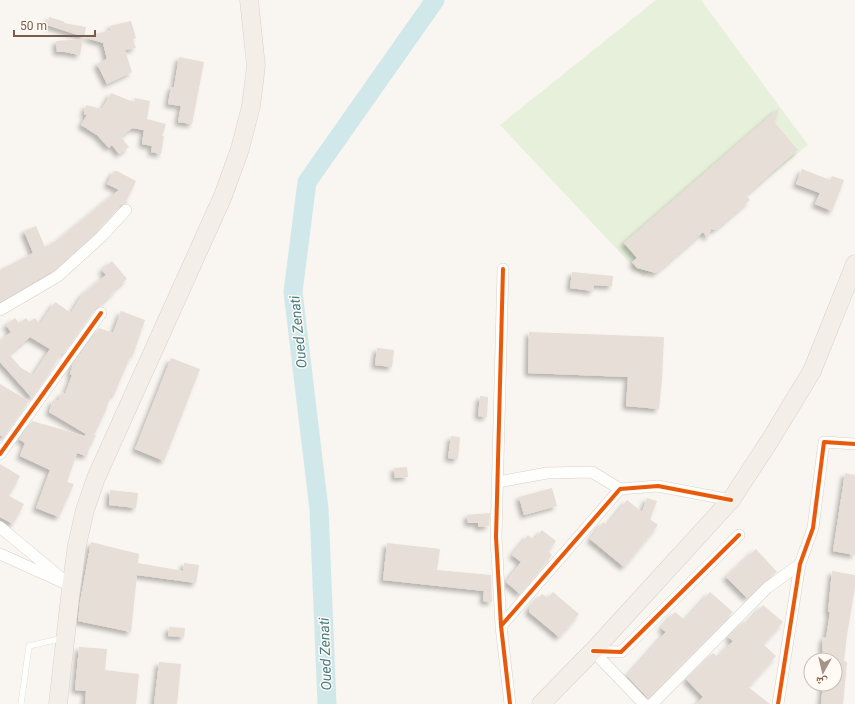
<svg xmlns="http://www.w3.org/2000/svg" width="855" height="704" viewBox="0 0 855 704" font-family="Roboto,'Noto Naskh Arabic',sans-serif">
<defs>
<filter id="shadow"><feDropShadow dx="-3.5" dy="3.5" stdDeviation="2" flood-color="#0004"/></filter>
</defs>
<rect width="100%" height="100%" fill="#f9f5f0"/>
<!-- green -->
<path fill="#e7f0db" d="M 656,0 L 701,0 L 808,145 L 643,277 L 500,125 Z"/>
<g fill="none" stroke-linecap="round" stroke-linejoin="round">
<!-- river -->
<path stroke="#d0e8ea" stroke-width="19" d="M 327,704 L 319,509 L 293,292 L 307,182 L 435,0"/>
</g>
<!-- building -->
<path fill="#e6ded7" fill-rule="evenodd" filter="url(#shadow)" d="M 49,17 L 65,22 L 64,23 L 86,27 L 84,37 L 47,25 Z
M 131,21 L 136,38 L 133,39 L 136,48 L 125,50 L 132,72 L 107,84 L 97,64 L 107,59 L 103,43 L 84,37 L 111,30 L 110,26 Z
M 83,39 L 80,55 L 65,52 L 57,52 L 56,41 Z
M 179,57 L 204,62 L 192,124 L 178,122 L 181,106 L 168,104 L 171,87 L 174,87 Z
M 111,93 L 136,103 L 134,98 L 150,101 L 147,119 L 166,124 L 162,136 L 164,136 L 161,154 L 151,152 L 152,146 L 142,144 L 144,130 L 132,128 L 121,137 L 129,147 L 119,154 L 112,145 L 109,148 L 97,135 L 81,125 L 87,115 L 84,114 L 86,105 L 102,109 Z
M 779,108 L 775,123 L 798,150 L 746,195 L 750,200 L 715,230 L 711,229 L 708,238 L 703,232 L 656,273 L 637,268 L 632,262 L 637,258 L 624,243 Z
M 802,169 L 830,180 L 832,176 L 844,180 L 832,211 L 815,204 L 820,193 L 796,184 Z
M 114,171 L 117,171 L 136,181 L 126,201 L 128,203 L 121,205 L 96,232 L 54,270 L 0,302 L 0,270 L 33,253 L 24,231 L 36,226 L 45,247 L 59,239 L 119,190 L 107,184 Z
M 112,261 L 127,279 L 114,290 L 115,291 L 95,309 L 64,353 L 62,352 L 46,378 L 32,398 L 0,362 L 0,341 L 11,332 L 6,325 L 15,318 L 19,323 L 26,318 L 29,322 L 35,318 L 40,324 L 55,302 L 71,313 L 82,295 L 106,275 L 102,270 ZM 30,337 L 50,349 L 33,375 L 20,367 L 9,354 Z
M 572,272 L 613,276 L 612,286 L 594,285 L 593,291 L 570,288 Z
M 121,311 L 145,320 L 133,355 L 131,355 L 114,395 L 111,394 L 106,410 L 94,435 L 96,435 L 91,445 L 90,445 L 87,456 L 77,453 L 67,482 L 74,484 L 59,517 L 36,508 L 50,470 L 20,456 L 25,443 L 19,439 L 32,421 L 85,436 L 86,434 L 49,412 L 53,400 L 58,401 L 62,392 L 65,394 L 72,375 L 70,374 L 73,364 L 99,328 L 113,333 Z
M 529,332 L 664,337 L 662,379 L 659,409 L 626,406 L 628,377 L 528,373 Z
M 377,348 L 394,350 L 392,367 L 375,365 Z
M 171,358 L 200,369 L 164,461 L 135,449 Z
M 0,384 L 29,401 L 4,437 L 0,435 Z
M 480,396 L 488,397 L 487,417 L 478,416 Z
M 451,436 L 460,437 L 458,459 L 448,458 Z
M 0,464 L 20,476 L 9,496 L 24,504 L 13,524 L 0,517 Z
M 407,467 L 408,477 L 395,478 L 394,468 Z
M 845,473 L 855,475 L 855,555 L 833,551 Z
M 552,488 L 557,506 L 524,515 L 519,497 Z
M 110,490 L 138,493 L 136,508 L 109,505 Z
M 647,498 L 657,501 L 650,519 L 658,525 L 624,567 L 590,539 L 603,522 L 607,525 L 627,500 L 642,512 Z
M 490,513 L 489,526 L 478,527 L 478,523 L 468,523 L 467,515 Z
M 542,530 L 556,541 L 548,551 L 552,555 L 520,594 L 506,582 L 521,562 L 512,555 L 528,535 L 534,540 Z
M 91,542 L 139,554 L 138,563 L 183,571 L 184,563 L 199,565 L 196,583 L 137,575 L 131,632 L 78,621 L 80,602 Z
M 387,543 L 440,549 L 437,570 L 491,575 L 492,602 L 483,601 L 484,591 L 383,580 Z
M 756,549 L 777,572 L 762,583 L 747,598 L 726,577 Z
M 832,571 L 855,575 L 855,587 L 847,635 L 844,661 L 847,662 L 843,704 L 821,704 L 823,684 L 835,684 L 835,660 L 822,660 L 823,650 L 822,650 L 823,637 L 826,638 L 830,612 L 828,612 Z
M 553,592 L 579,614 L 559,637 L 529,612 L 529,608 L 542,594 L 548,598 Z
M 710,592 L 733,612 L 648,698 L 627,676 L 666,632 L 661,628 L 675,612 L 685,620 Z
M 763,605 L 783,622 L 763,644 L 776,656 L 748,687 L 770,704 L 696,704 L 703,697 L 686,679 L 713,653 L 718,657 L 733,641 L 728,637 L 744,621 L 746,624 Z
M 169,627 L 185,628 L 184,637 L 168,636 Z
M 79,647 L 107,649 L 105,670 L 139,674 L 136,704 L 85,704 L 86,691 L 75,690 Z
M 159,662 L 181,664 L 177,704 L 154,704 Z"/>
<g fill="none" stroke-linecap="round" stroke-linejoin="round">
<!-- service casing -->
<g stroke="#d7d1cb" stroke-width="6">
<path id="service" d="M 21,704 L 29,646 L 63,638"/>
</g>
<!-- minor casing -->
<g stroke="#d7d1cb" stroke-width="12">
<path id="minor" d="M 503,269 L 496,537 L 501,626 L 510,704
M 0,310 L 58,276 L 101,237 L 126,210
M 0,454 L 101,313
M 498,482 L 547,473 L 592,472 L 620,489
M 0,527 L 71,586 L 0,554
M 501,626 L 620,489 L 658,486 L 731,500
M 593,651 L 621,652 L 739,535
M 593,651 L 644,704
M 652,704 L 767,588 L 800,564
M 778,704 L 800,564 L 813,528 L 824,442 L 855,444"/>
</g>
<!-- primary casing -->
<g stroke="#dad1cc" stroke-width="19">
<path id="primary" d="M 58,704 L 70,597 L 77,545 L 85,510 L 96,478 L 223,196 L 240,149 L 251,106 L 256,66 L 249,0
M 541,704 L 593,651 L 731,500 L 769,442 L 812,371 L 855,264"/>
</g>
<!-- service -->
<use href="#service" stroke="#fefefd" stroke-width="5.5"/>
<!-- minor -->
<use href="#minor" stroke="#fefefd" stroke-width="11"/>
<!-- primary -->
<use href="#primary" stroke="#f3eee8" stroke-width="18"/>
<!-- cycleway casing -->
<g stroke="#fffaf3" stroke-width="6">
<path id="cycleway" d="M 503,269 L 496,537 L 501,626 L 510,704
M 0,454 L 101,313
M 501,626 L 620,489 L 658,486 L 731,500
M 593,651 L 621,652 L 739,535
M 778,704 L 800,564 L 813,528 L 824,442 L 855,444"/>
</g>
<!-- cycleway -->
<use href="#cycleway" stroke="#e8590c" stroke-width="4"/>
</g>
<g text-anchor="middle" stroke-width="3" stroke-linejoin="round" paint-order="stroke">
<!-- water labels -->
<g font-size="14" font-style="italic" fill="#437c86" stroke="#fffaf3">
<text transform="translate(298 332) rotate(-96)" y="5">Oued Zenati</text>
<text transform="translate(325 654) rotate(-92)" y="5">Oued Zenati</text>
</g>
</g>
<!-- north arrow -->
<g transform="translate(823 672) rotate(188)"><circle r="19" fill="#fffaf3" stroke="#cabbb1"/>
<path d="M0-3L7 15L0 10L-7 15Z" fill="#a69286"/>
<text y="-6" font-size="11" font-weight="bold" text-anchor="middle" fill="#7a5c4d">ش</text>
</g>
<!-- scale -->
<path d="M14 30v6h81v-6" fill="none" stroke="#7a5c4d" stroke-width="2"/>
<text x="20" y="30" font-size="12" fill="#7a5c4d" stroke="#fffaf3" stroke-width="3" paint-order="stroke">50 m</text>
</svg>
